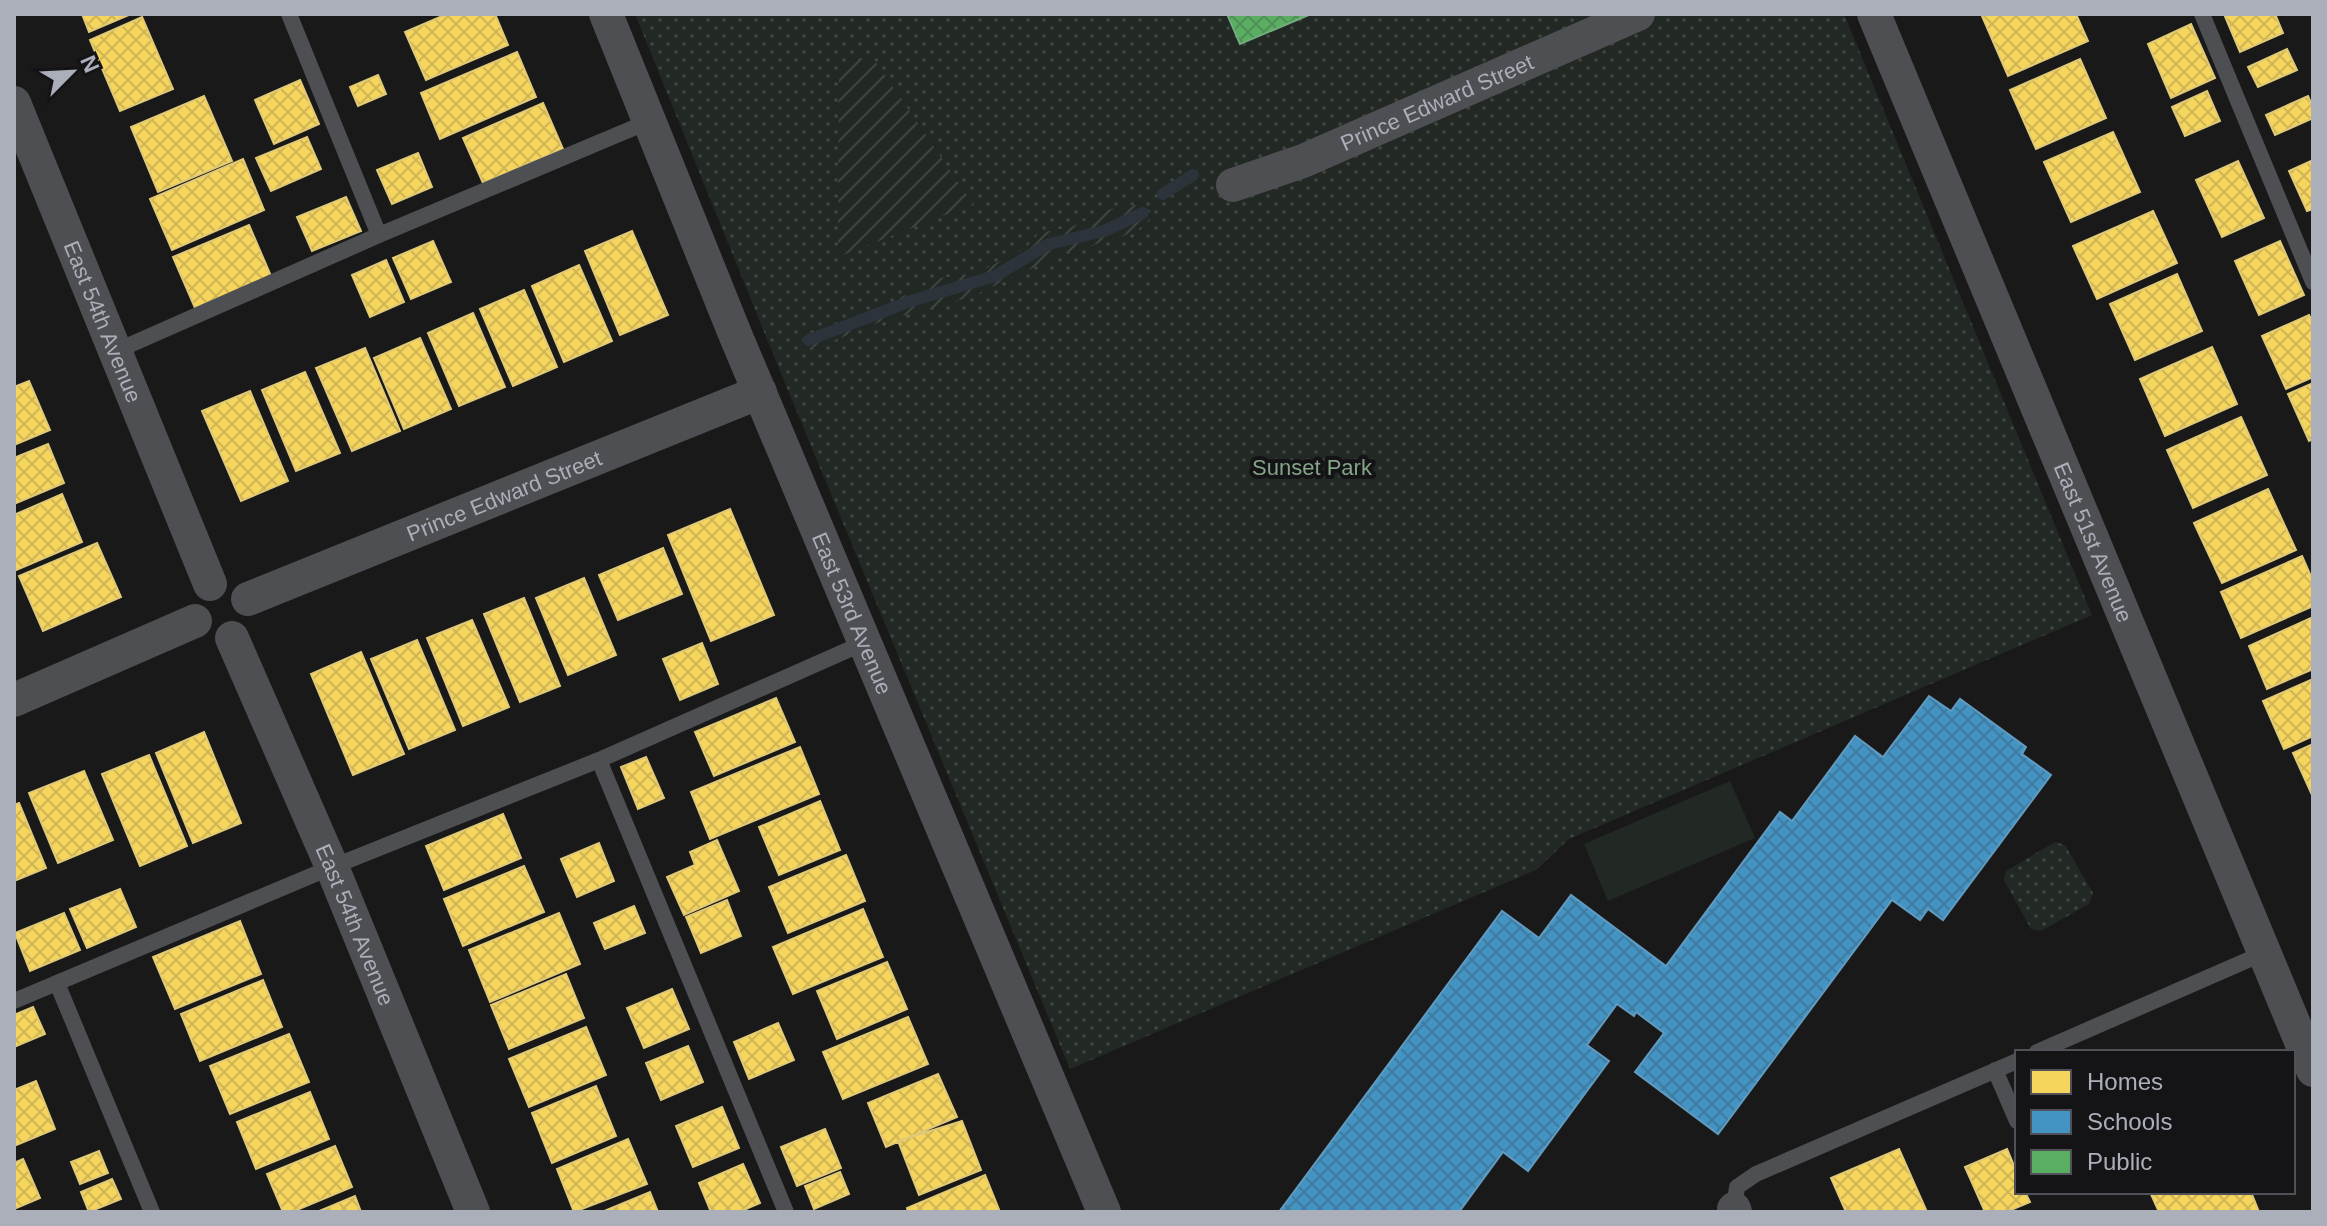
<svg xmlns="http://www.w3.org/2000/svg" width="2327" height="1226" viewBox="0 0 2327 1226" font-family="Arial,sans-serif">
<defs>
<pattern id="park-dots" width="8" height="8" patternUnits="userSpaceOnUse" patternTransform="scale(2)"><rect width="8" height="8" fill="#222823"/><path d="M2 2h.1M6 6h.1" fill="none" stroke="#3f4541" stroke-width="1.8" stroke-linecap="round"/></pattern>
<pattern id="garden-furrows" width="10" height="10" patternUnits="userSpaceOnUse" patternTransform="scale(2)"><rect width="10" height="10" fill="#222823"/><path d="M-1 1l2-2M0 10L10 0M9 11l2-2" fill="none" stroke="#3f4541"/></pattern>
<pattern id="homes-cross-hatch" width="8" height="8" patternUnits="userSpaceOnUse" patternTransform="scale(2)"><rect width="8" height="8" fill="#f6d55c"/><path d="M0 0l8 8M0 8l8-8" fill="none" stroke="#cfb555"/></pattern>
<pattern id="schools-cross-hatch" width="8" height="8" patternUnits="userSpaceOnUse" patternTransform="scale(2)"><rect width="8" height="8" fill="#4393c3"/><path d="M0 0l8 8M0 8l8-8" fill="none" stroke="#3f7ba0"/></pattern>
<pattern id="public-cross-hatch" width="8" height="8" patternUnits="userSpaceOnUse" patternTransform="scale(2)"><rect width="8" height="8" fill="#5aae61"/><path d="M0 0l8 8M0 8l8-8" fill="none" stroke="#509057"/></pattern>
</defs>
<rect width="100%" height="100%" fill="#191919"/>
<!-- grass -->
<path fill="#222823" d="M 1730,781 L 1755,838 L 1608,901 L 1584,844 Z"/>
<!-- park -->
<path fill="url(#park-dots)" d="M 635,14 L 1844,14 L 2092,615 L 1569,839 L 1536,870 L 1070,1069 L 782,376 Z
M 2055,842 L 2065,845 L 2093,893 L 2089,904 L 2041,931 L 2031,929 L 2004,880 L 2006,871 Z"/>
<!-- garden -->
<path fill="url(#garden-furrows)" d="M 871,55 L 973,204 L 838,257 L 839,68 Z
M 1120,205 L 1142,205 L 1155,214 L 1140,228 L 1119,238 L 1067,252 L 979,293 L 946,305 L 882,321 L 810,350 L 805,339 L 880,308 L 939,278 L 975,274 L 1026,248 L 1039,233 L 1071,227 Z"/>
<!-- homes -->
<path fill="url(#homes-cross-hatch)" stroke="#e0ca78" stroke-width="2" d="M 82,14 L 131,14 L 89,32 Z
M 447,14 L 495,14 L 508,45 L 426,80 L 405,32 Z
M 1987,14 L 2076,14 L 2088,41 L 2008,76 L 1982,16 Z
M 2224,14 L 2275,14 L 2283,33 L 2240,52 Z
M 142,17 L 173,89 L 120,111 L 90,40 Z
M 2191,24 L 2215,78 L 2171,98 L 2148,44 Z
M 2287,49 L 2297,70 L 2258,87 L 2248,67 Z
M 517,52 L 536,97 L 440,139 L 421,93 Z
M 2080,59 L 2106,118 L 2036,149 L 2010,90 Z
M 378,75 L 386,94 L 358,106 L 350,87 Z
M 300,80 L 319,124 L 274,144 L 255,100 Z
M 2207,91 L 2220,121 L 2185,136 L 2172,107 Z
M 204,96 L 232,161 L 158,192 L 131,127 Z
M 2308,96 L 2313,108 L 2313,118 L 2275,135 L 2266,115 Z
M 543,103 L 563,149 L 483,183 L 463,138 Z
M 2113,132 L 2140,192 L 2071,222 L 2044,162 Z
M 307,137 L 321,169 L 271,191 L 256,158 Z
M 418,153 L 432,187 L 392,204 L 377,170 Z
M 243,159 L 264,210 L 172,250 L 150,199 Z
M 2313,160 L 2313,209 L 2307,211 L 2289,171 Z
M 2238,161 L 2264,218 L 2222,237 L 2196,180 Z
M 346,197 L 361,231 L 312,251 L 297,217 Z
M 2153,211 L 2177,263 L 2097,299 L 2073,246 Z
M 249,225 L 271,276 L 195,308 L 173,257 Z
M 632,231 L 668,315 L 620,335 L 585,251 Z
M 433,241 L 451,282 L 411,299 L 393,258 Z
M 2280,241 L 2304,295 L 2259,315 L 2235,261 Z
M 386,260 L 404,302 L 370,317 L 352,275 Z
M 579,265 L 612,341 L 564,362 L 532,286 Z
M 2177,274 L 2202,331 L 2135,360 L 2110,304 Z
M 524,290 L 557,367 L 513,386 L 480,309 Z
M 473,313 L 505,387 L 459,406 L 428,333 Z
M 2309,315 L 2313,323 L 2313,377 L 2286,389 L 2262,336 Z
M 420,338 L 451,409 L 404,429 L 374,358 Z
M 2212,347 L 2237,404 L 2165,436 L 2140,379 Z
M 365,348 L 400,431 L 352,451 L 316,368 Z
M 305,372 L 340,453 L 296,471 L 262,390 Z
M 29,381 L 50,430 L 14,445 L 14,387 Z
M 2313,383 L 2313,439 L 2309,441 L 2288,394 Z
M 250,391 L 288,481 L 241,501 L 202,411 Z
M 2241,417 L 2267,475 L 2193,508 L 2167,450 Z
M 48,444 L 64,483 L 14,504 L 14,458 Z
M 2268,489 L 2296,550 L 2222,583 L 2194,523 Z
M 62,494 L 82,542 L 14,571 L 14,515 Z
M 730,509 L 774,615 L 711,641 L 668,535 Z
M 97,543 L 121,597 L 43,631 L 19,576 Z
M 663,548 L 682,594 L 618,620 L 599,575 Z
M 2302,556 L 2313,581 L 2313,606 L 2241,638 L 2221,592 Z
M 584,578 L 616,655 L 568,675 L 536,598 Z
M 524,598 L 560,686 L 520,702 L 484,614 Z
M 2313,617 L 2313,669 L 2267,689 L 2249,646 Z
M 472,620 L 509,707 L 463,726 L 427,638 Z
M 417,640 L 455,730 L 409,749 L 371,659 Z
M 702,643 L 718,684 L 680,700 L 663,659 Z
M 361,652 L 404,754 L 353,775 L 311,674 Z
M 2313,679 L 2313,736 L 2284,749 L 2263,701 Z
M 776,698 L 795,742 L 714,776 L 695,732 Z
M 204,732 L 241,823 L 193,843 L 156,753 Z
M 2313,744 L 2313,795 L 2312,795 L 2293,753 Z
M 800,747 L 819,794 L 710,839 L 691,792 Z
M 149,755 L 187,846 L 140,866 L 102,774 Z
M 646,757 L 664,798 L 638,809 L 621,767 Z
M 84,771 L 113,840 L 58,863 L 29,793 Z
M 820,801 L 840,850 L 779,875 L 759,827 Z
M 19,803 L 46,868 L 14,881 L 14,805 Z
M 503,814 L 521,858 L 444,890 L 426,846 Z
M 717,840 L 739,891 L 684,915 L 667,877 L 695,865 L 690,852 Z
M 599,843 L 614,881 L 577,897 L 561,859 Z
M 846,855 L 865,901 L 788,933 L 769,887 Z
M 524,866 L 544,912 L 463,946 L 444,899 Z
M 120,889 L 136,927 L 87,948 L 70,909 Z
M 727,900 L 741,936 L 701,953 L 686,917 Z
M 634,906 L 645,933 L 605,949 L 594,923 Z
M 863,909 L 883,957 L 793,994 L 773,947 Z
M 64,913 L 80,950 L 30,971 L 15,933 Z
M 559,913 L 580,964 L 490,1002 L 469,950 Z
M 240,921 L 261,974 L 175,1009 L 153,957 Z
M 887,962 L 907,1009 L 837,1039 L 817,991 Z
M 566,974 L 584,1018 L 509,1049 L 491,1005 Z
M 263,980 L 282,1027 L 200,1061 L 181,1014 Z
M 672,989 L 689,1029 L 644,1048 L 627,1008 Z
M 33,1007 L 45,1034 L 14,1047 L 14,1015 Z
M 908,1017 L 928,1064 L 843,1099 L 823,1052 Z
M 778,1023 L 794,1060 L 749,1079 L 734,1042 Z
M 586,1027 L 606,1075 L 529,1107 L 509,1059 Z
M 289,1034 L 309,1082 L 230,1114 L 210,1066 Z
M 688,1046 L 703,1082 L 661,1100 L 646,1063 Z
M 938,1074 L 957,1117 L 886,1147 L 868,1103 Z
M 36,1081 L 55,1129 L 14,1146 L 14,1090 Z
M 596,1086 L 616,1136 L 552,1163 L 532,1113 Z
M 310,1092 L 329,1139 L 256,1169 L 237,1122 Z
M 722,1107 L 739,1148 L 693,1167 L 676,1126 Z
M 962,1121 L 981,1170 L 919,1195 L 898,1141 Z
M 825,1129 L 841,1168 L 797,1186 L 781,1147 Z
M 628,1139 L 647,1184 L 574,1212 L 557,1169 Z
M 335,1146 L 352,1187 L 292,1212 L 283,1212 L 267,1174 Z
M 1899,1149 L 1927,1212 L 1846,1212 L 1831,1178 Z
M 2007,1149 L 2017,1173 L 2017,1192 L 2025,1192 L 2030,1202 L 2006,1212 L 1985,1212 L 1965,1167 Z
M 99,1151 L 108,1173 L 80,1184 L 71,1162 Z
M 23,1159 L 40,1198 L 14,1209 L 14,1163 Z
M 743,1164 L 760,1203 L 739,1212 L 711,1212 L 699,1183 Z
M 840,1172 L 849,1194 L 814,1209 L 805,1186 Z
M 985,1175 L 1000,1212 L 908,1212 L 907,1208 Z
M 112,1179 L 121,1199 L 89,1212 L 81,1192 Z
M 650,1192 L 658,1212 L 602,1212 Z
M 2150,1192 L 2251,1192 L 2259,1212 L 2159,1212 Z
M 355,1196 L 361,1212 L 317,1212 Z"/>
<!-- schools -->
<path fill="url(#schools-cross-hatch)" stroke="#629bc0" stroke-width="2" d="M 1929,696 L 1951,711 L 1960,699 L 2026,747 L 2022,754 L 2051,775 L 1943,920 L 1928,909 L 1920,920 L 1892,900 L 1718,1134 L 1635,1072 L 1664,1033 L 1636,1012 L 1634,1016 L 1617,1004 L 1587,1045 L 1609,1061 L 1528,1171 L 1503,1152 L 1459,1212 L 1279,1212 L 1502,911 L 1539,938 L 1571,895 L 1666,966 L 1780,812 L 1792,821 L 1855,736 L 1883,757 Z"/>
<!-- public -->
<path fill="url(#public-cross-hatch)" stroke="#72ae7c" stroke-width="2" d="M 1227,14 L 1311,14 L 1240,44 Z"/>
<g fill="none" stroke-linecap="round" stroke-linejoin="round">
<!-- stream -->
<path stroke="#2d333b" stroke-width="12" d="M 1163,194 L 1193,175
M 809,340 L 911,301 L 995,276 L 1049,244 L 1104,231 L 1143,213"/>
<!-- service -->
<path stroke="#4e4f52" stroke-width="16" d="M 289,14 L 379,235
M 2202,14 L 2313,282
M 116,351 L 379,235 L 650,121
M 599,760 L 786,1212
M 57,983 L 152,1212
M 14,1001 L 332,867 L 599,760 L 866,642
M 2037,1052 L 2264,953
M 1995,1070 L 2017,1121
M 1734,1209 L 1737,1187 L 1756,1174 L 2017,1061"/>
<!-- minor -->
<g stroke="#4e4f52" stroke-width="34">
<path id="s1" d="M 606,14 L 735,334 L 1104,1212"/>
<path id="s2" d="M 1874,14 L 2313,1070"/>
<path id="s3" d="M 14,103 L 210,584"/>
<path id="s4" d="M 1233,185 L 1303,161 L 1638,14"/>
<path id="s5" d="M 248,599 L 760,392"/>
<path id="s6" d="M 232,638 L 332,867 L 473,1212"/>
<path d="M 14,700 L 195,621"/>
<path d="M 1734,1209 L 1735,1212"/>
</g>
</g>
<g text-anchor="middle" stroke-width="8" stroke-linejoin="round" paint-order="stroke">
<!-- street labels -->
<g font-size="22" fill="#abafba" stroke="#141316">
<text dy="8" stroke="none"><textPath href="#s4" startOffset="220">Prince Edward Street</textPath></text>
<text dy="8" stroke="none"><textPath href="#s3" startOffset="236">East 54th Avenue</textPath></text>
<text dy="8" stroke="none"><textPath href="#s5" startOffset="276">Prince Edward Street</textPath></text>
<text dy="8" stroke="none"><textPath href="#s2" startOffset="572">East 51st Avenue</textPath></text>
<text dy="8" stroke="none"><textPath href="#s1" startOffset="648">East 53rd Avenue</textPath></text>
<text dy="8" stroke="none"><textPath href="#s6" startOffset="312">East 54th Avenue</textPath></text>
</g>
<!-- park labels -->
<g font-size="22" fill="#83a487" stroke="#141316">
<text x="1312" y="475">Sunset Park</text>
</g>
</g>
<!-- border -->
<rect width="2327" height="1226" fill="none" stroke="#abafba" stroke-width="32"/>
<!-- legend -->
<rect x="2015" y="1050" width="280" height="144" fill="#141316" stroke="#505158" stroke-width="2"/>
<rect x="2031" y="1070" width="40" height="24" fill="#f6d55c" stroke="#505158" stroke-width="2"/>
<text x="2087" y="1090" font-size="24" fill="#abafba">Homes</text>
<rect x="2031" y="1110" width="40" height="24" fill="#4393c3" stroke="#505158" stroke-width="2"/>
<text x="2087" y="1130" font-size="24" fill="#abafba">Schools</text>
<rect x="2031" y="1150" width="40" height="24" fill="#5aae61" stroke="#505158" stroke-width="2"/>
<text x="2087" y="1170" font-size="24" fill="#abafba">Public</text>
<!-- north arrow -->
<g transform="translate(72 72) rotate(66)" stroke="#141316" stroke-width="6" paint-order="stroke">
<path d="M0-6L14 30L0 20L-14 30Z" fill="#abafba"/>
<text y="-12" font-size="22" font-weight="bold" text-anchor="middle" fill="#abafba">N</text>
</g>
</svg>
